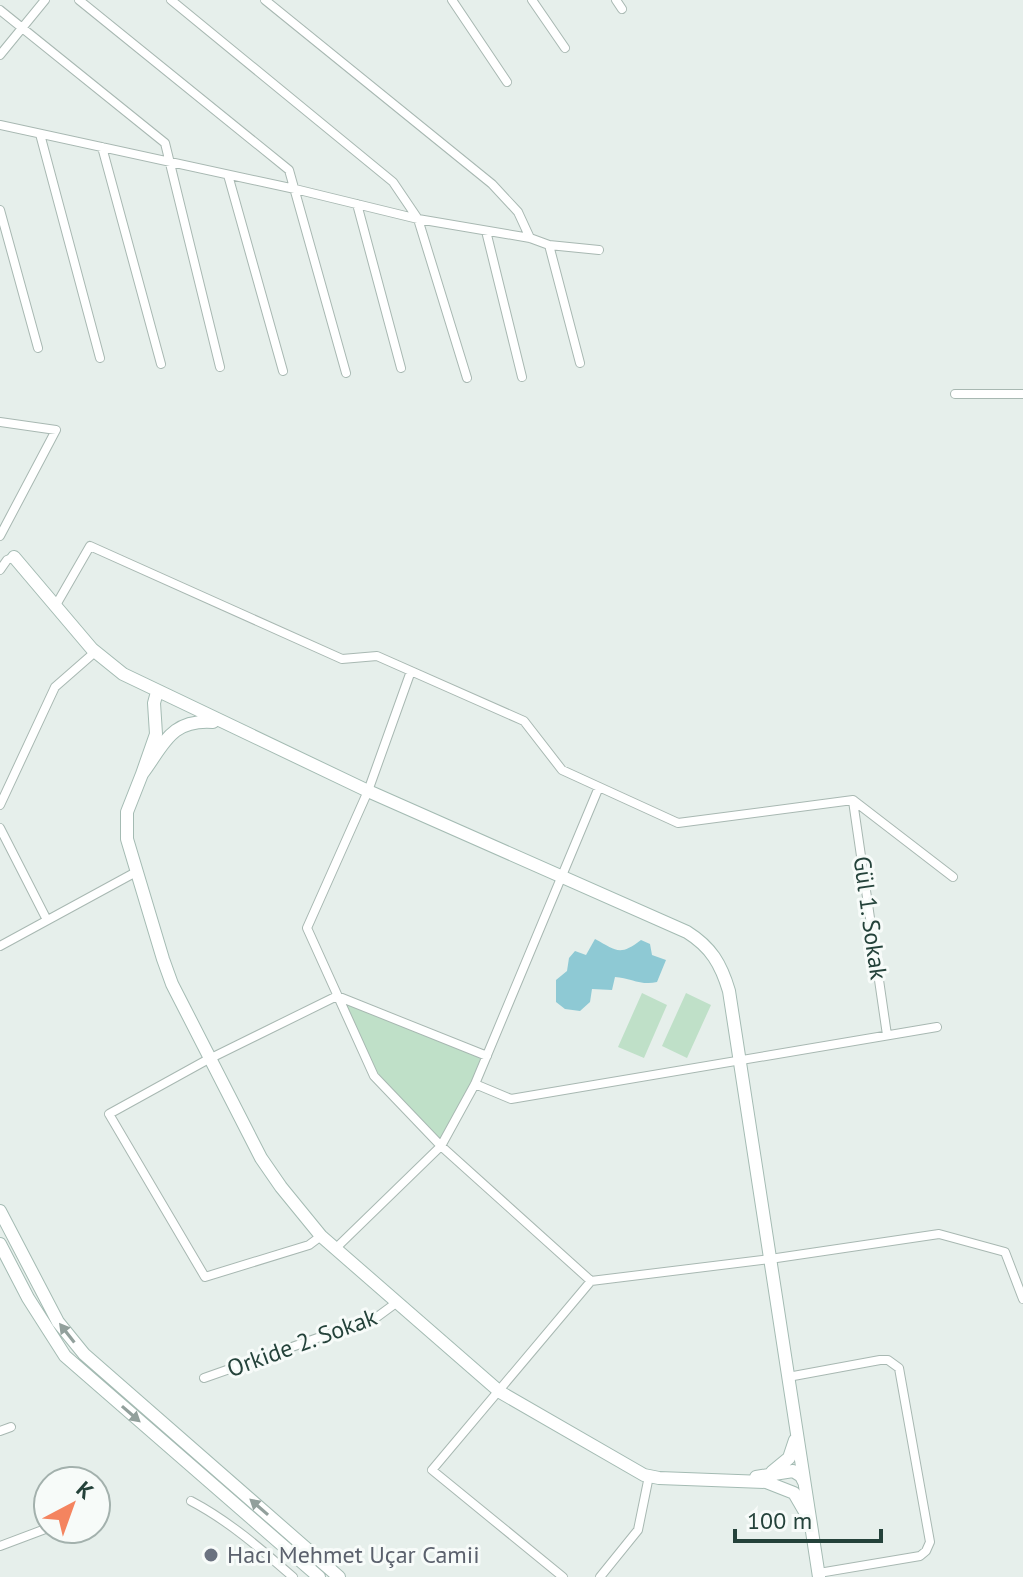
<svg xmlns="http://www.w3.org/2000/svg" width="1023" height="1577" viewBox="0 0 1023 1577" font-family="'PT Sans',sans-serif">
<rect width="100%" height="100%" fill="#e6efeb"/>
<!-- green -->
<path fill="#bfe0c8" d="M 642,993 L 667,1005 L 644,1058 L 618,1047 Z
M 686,993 L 711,1005 L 687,1058 L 662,1046 Z
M 337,996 L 487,1056 L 441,1146 L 374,1076 Z"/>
<!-- water -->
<path fill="#8ec9d4" d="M 595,939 C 616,950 619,957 641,940 L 650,944 L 652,955 L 666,960 L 657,982 C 642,986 630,978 615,977 L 612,990 L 592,989 L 590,1002 L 580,1011 L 565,1009 L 556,1002 L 556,980 L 567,971 L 569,958 L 575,951 L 586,955 Z"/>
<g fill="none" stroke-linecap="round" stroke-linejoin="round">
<!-- street casing -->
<g stroke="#a8b8b2" stroke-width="10">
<path id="street" d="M 79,0 L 289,170 L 346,373
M 171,0 L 393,182 L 418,219 L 467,378
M 265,0 L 492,184 L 518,212 L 530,238
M 452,0 L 507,82
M 532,0 L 565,48
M 616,0 L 622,9
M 0,10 L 165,143 L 220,367
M 0,55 L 45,0
M 0,125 L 295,189 L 418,219 L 530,238 L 549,245 L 599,250
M 40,134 L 100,358
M 102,147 L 161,364
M 228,175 L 283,371
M 357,204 L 401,368
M 0,210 L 38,348
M 486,231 L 522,377
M 549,245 L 580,363
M 955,394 L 1023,394
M 0,422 L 56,430 L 0,536
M 0,570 L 7,560 L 14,557
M 56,605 L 90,546 L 342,659 L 377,656 L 524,721 L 562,770 L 678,823 L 853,800 L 953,877
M 411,671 L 368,791 L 307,928 L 374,1076 L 441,1146 L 591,1281 L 770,1259 L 939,1234 L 1005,1252 L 1023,1299
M 853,801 L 887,1035
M 0,805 L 55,687 L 95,652
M 0,828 L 47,920
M 0,946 L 136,872
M 475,1084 L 511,1099 L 937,1027
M 321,1236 L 309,1245 L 205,1277 L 109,1114 L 205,1061 L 337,996 L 487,1056
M 335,1249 L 441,1146 L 475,1084 L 599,787
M 788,1377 L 880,1360 L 888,1360 L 899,1368 L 930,1542 L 926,1551 L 920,1556 L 819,1573
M 204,1378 L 377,1317 L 396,1303
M 0,1431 L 11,1427
M 191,1501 C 229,1521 261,1549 293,1577
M 0,1546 L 48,1528
M 563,1577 L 432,1470 L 591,1281
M 600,1577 L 638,1530 L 649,1476"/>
</g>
<!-- secondary casing -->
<g stroke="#a4bbb3" stroke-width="14">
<path id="secondary" d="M 14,557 L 92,649 L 123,674 L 368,791 L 687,932 C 711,947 721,964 729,991 L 819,1577
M 157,692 L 154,703 L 156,734 L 142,774 C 164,745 170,719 213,722
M 142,774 L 127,812 L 127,839 L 163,959 L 172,984 L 261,1158 L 281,1187 L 321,1236 L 500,1392 L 644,1475 L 659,1478 L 766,1482 L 794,1493 L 805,1512
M 0,1211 L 58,1322 L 84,1354 L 339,1577
M 0,1244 L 28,1298 L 65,1356 L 319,1577
M 772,1472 L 789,1458 L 795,1440
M 756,1477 L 793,1471 L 801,1476 L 804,1482"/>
</g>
<!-- street -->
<use href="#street" stroke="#fff" stroke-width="8"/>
<!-- secondary -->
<use href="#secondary" stroke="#fff" stroke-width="12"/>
</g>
<!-- one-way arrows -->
<defs><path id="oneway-solid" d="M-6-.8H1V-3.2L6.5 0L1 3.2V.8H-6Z" transform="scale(2)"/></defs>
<g fill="#92a09c">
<use href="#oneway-solid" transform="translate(67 1333) rotate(-128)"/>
<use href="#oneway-solid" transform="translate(131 1414) rotate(41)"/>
<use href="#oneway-solid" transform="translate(259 1507) rotate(-139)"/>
</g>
<!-- markers -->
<circle fill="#6b7280" stroke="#f7fbf9" stroke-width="3" cx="211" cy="1555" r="8"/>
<g text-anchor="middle" stroke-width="6" stroke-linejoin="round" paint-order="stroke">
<!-- street labels -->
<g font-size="24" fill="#24423a" stroke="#f7fbf9">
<text transform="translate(870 918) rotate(82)" y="8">Gül 1. Sokak</text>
<text transform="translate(302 1343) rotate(-20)" y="8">Orkide 2. Sokak</text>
</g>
<!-- worship labels -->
<g font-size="24" fill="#5b616d" stroke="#f7fbf9" text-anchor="start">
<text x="227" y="1563">Hacı Mehmet Uçar Camii</text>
</g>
</g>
<!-- north arrow -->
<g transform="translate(72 1505) rotate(41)"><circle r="38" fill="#f7fbf9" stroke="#a3b1ad" stroke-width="2"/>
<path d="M0-6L14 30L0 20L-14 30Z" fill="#f4845f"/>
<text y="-12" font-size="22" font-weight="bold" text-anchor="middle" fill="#24423a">K</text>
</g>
<!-- scale -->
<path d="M735 1529v12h146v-12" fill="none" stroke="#24423a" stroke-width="4"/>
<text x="747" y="1529" font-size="24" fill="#24423a" stroke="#f7fbf9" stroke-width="6" paint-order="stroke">100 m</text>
</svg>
